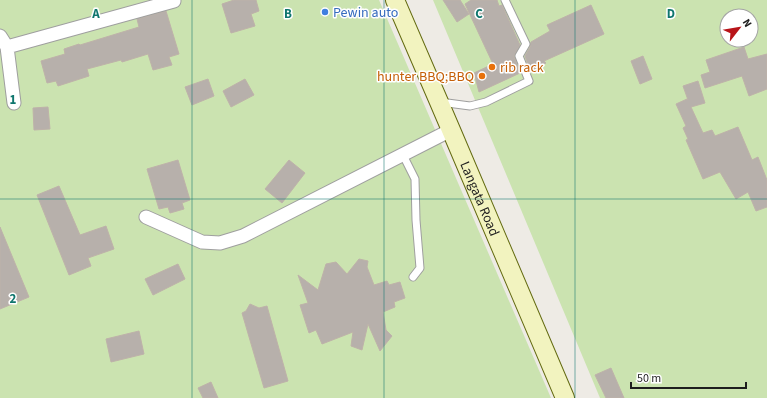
<svg xmlns="http://www.w3.org/2000/svg" width="767" height="398" viewBox="0 0 767 398" font-family="'Source Sans 3',sans-serif">
<rect width="100%" height="100%" fill="#eeebe5"/>
<!-- grass -->
<path fill="#cbe3b0" fill-rule="evenodd" d="M 0,0 L 379,0 L 551,398 L 0,398 Z
M 433,0 L 767,0 L 767,398 L 600,398 ZM 727,16 L 751,16 L 751,40 L 727,40 Z"/>
<!-- building -->
<path fill="#b7b0ab" stroke="#beb2a9" d="M 234,0 L 256,0 L 259,11 L 251,14 L 255,26 L 231,33 L 222,4 Z
M 443,0 L 460,0 L 469,14 L 457,22 Z
M 471,0 L 497,0 L 499,6 L 502,5 L 520,45 L 514,56 L 520,73 L 479,92 L 474,73 L 493,64 L 465,4 Z
M 591,5 L 604,34 L 544,61 L 546,63 L 530,71 L 525,56 L 530,47 L 531,42 L 550,31 L 547,25 Z
M 166,11 L 179,54 L 169,57 L 172,65 L 153,70 L 148,54 L 122,62 L 121,60 L 87,69 L 89,76 L 58,86 L 56,81 L 47,83 L 41,61 L 65,54 L 64,49 L 79,44 L 80,45 L 139,27 L 137,19 Z
M 744,47 L 748,59 L 767,54 L 767,89 L 749,96 L 742,76 L 705,88 L 701,75 L 710,72 L 706,60 Z
M 643,56 L 652,79 L 640,84 L 631,61 Z
M 208,79 L 214,96 L 192,105 L 185,87 Z
M 245,79 L 254,95 L 231,107 L 223,91 Z
M 698,81 L 705,103 L 691,107 L 703,133 L 712,130 L 715,136 L 738,127 L 752,160 L 758,157 L 767,180 L 767,207 L 756,211 L 748,192 L 736,199 L 720,172 L 703,179 L 686,140 L 688,139 L 683,128 L 686,126 L 676,104 L 687,99 L 688,100 L 683,86 Z
M 48,107 L 50,129 L 34,130 L 33,108 Z
M 178,160 L 190,200 L 182,203 L 184,209 L 170,213 L 168,207 L 159,209 L 147,169 Z
M 289,160 L 305,173 L 282,203 L 265,189 Z
M 59,186 L 80,235 L 106,226 L 114,249 L 88,258 L 91,266 L 69,275 L 37,195 Z
M 0,227 L 29,297 L 0,309 Z
M 359,259 L 368,261 L 367,267 L 374,285 L 387,281 L 389,285 L 400,282 L 405,298 L 394,302 L 395,307 L 383,312 L 386,330 L 392,336 L 380,351 L 368,324 L 362,350 L 351,346 L 353,332 L 322,344 L 316,330 L 309,333 L 300,305 L 308,303 L 298,275 L 318,290 L 326,264 L 336,262 L 347,274 Z
M 178,264 L 185,279 L 153,295 L 145,279 Z
M 250,304 L 259,308 L 267,306 L 288,381 L 264,388 L 242,313 L 246,311 Z
M 139,331 L 144,354 L 111,362 L 106,339 Z
M 611,368 L 624,398 L 606,398 L 595,375 Z
M 211,382 L 218,398 L 203,398 L 198,388 Z"/>
<g fill="none" stroke-linecap="round" stroke-linejoin="round">
<!-- service casing -->
<g stroke="#9f9f9f" stroke-width="9">
<path id="service" d="M 440,102 L 470,106 L 486,102 L 529,81 L 519,56 L 526,44 L 505,0
M 403,155 L 415,179 L 416,220 L 420,268 L 413,277"/>
</g>
<!-- minor casing -->
<g stroke="#9f9f9f" stroke-width="15">
<path id="minor" d="M 0,36 L 7,47 L 14,103
M 7,47 L 174,1
M 146,217 L 202,242 L 220,243 L 243,236 L 451,130"/>
</g>
<!-- secondary casing -->
<g stroke="#636a10" stroke-width="20">
<g id="secondary">
<path id="s1" d="M 395,0 L 439,102 L 451,130 L 565,398"/>
</g>
</g>
<!-- service -->
<use href="#service" stroke="#fff" stroke-width="7"/>
<!-- minor -->
<use href="#minor" stroke="#fff" stroke-width="13"/>
<!-- secondary -->
<use href="#secondary" stroke="#f2f3bf" stroke-width="18"/>
</g>
<!-- grid -->
<path fill="none" stroke="#0f766e" stroke-width="1" stroke-opacity="0.55" d="M 192,0 L 192,398M 384,0 L 384,398M 575,0 L 575,398M 0,199 L 767,199"/>
<!-- markers -->
<circle fill="#3f7fe0" stroke="#fff" stroke-width="1.5" cx="325" cy="12" r="4"/>
<g fill="#e8710a" stroke="#fff" stroke-width="1.5">
<circle cx="492" cy="67" r="4"/>
<circle cx="482" cy="76" r="4"/>
</g>
<g text-anchor="middle" stroke-width="3" stroke-linejoin="round" paint-order="stroke">
<!-- shop labels -->
<g font-size="14" fill="#366cbe" stroke="#fff" text-anchor="start">
<text x="333" y="17">Pewin auto</text>
</g>
<!-- food labels -->
<g font-size="14" fill="#c56008" stroke="#fff" text-anchor="start">
<text x="500" y="72">rib rack</text>
<text x="474" y="81" text-anchor="end">hunter BBQ;BBQ</text>
</g>
<!-- street labels -->
<g font-size="14" fill="#1e1e1e" stroke="#fff">
<text dy="5" stroke="none"><textPath href="#s1" startOffset="216">Langata Road</textPath></text>
</g>
</g>
<g font-size="13" text-anchor="middle" font-weight="bold" fill="#0f766e" stroke="#fff" stroke-width="3" stroke-linejoin="round" paint-order="stroke">
<text x="96" y="18">A</text>
<text x="288" y="18">B</text>
<text x="479" y="18">C</text>
<text x="671" y="18">D</text>
<text x="13" y="104">1</text>
<text x="13" y="303">2</text>
</g>
<!-- north arrow -->
<g transform="translate(739 28) rotate(59)"><circle r="19" fill="#ffffff" stroke="#a5a5a5"/>
<path d="M0-3L7 15L0 10L-7 15Z" fill="#b81419"/>
<text y="-6" font-size="11" font-weight="bold" text-anchor="middle" fill="#1e1e1e">N</text>
</g>
<!-- scale -->
<path d="M631 382v6h115v-6" fill="none" stroke="#1e1e1e" stroke-width="2"/>
<text x="637" y="382" font-size="12" fill="#1e1e1e" stroke="#ffffff" stroke-width="3" paint-order="stroke">50 m</text>
</svg>
